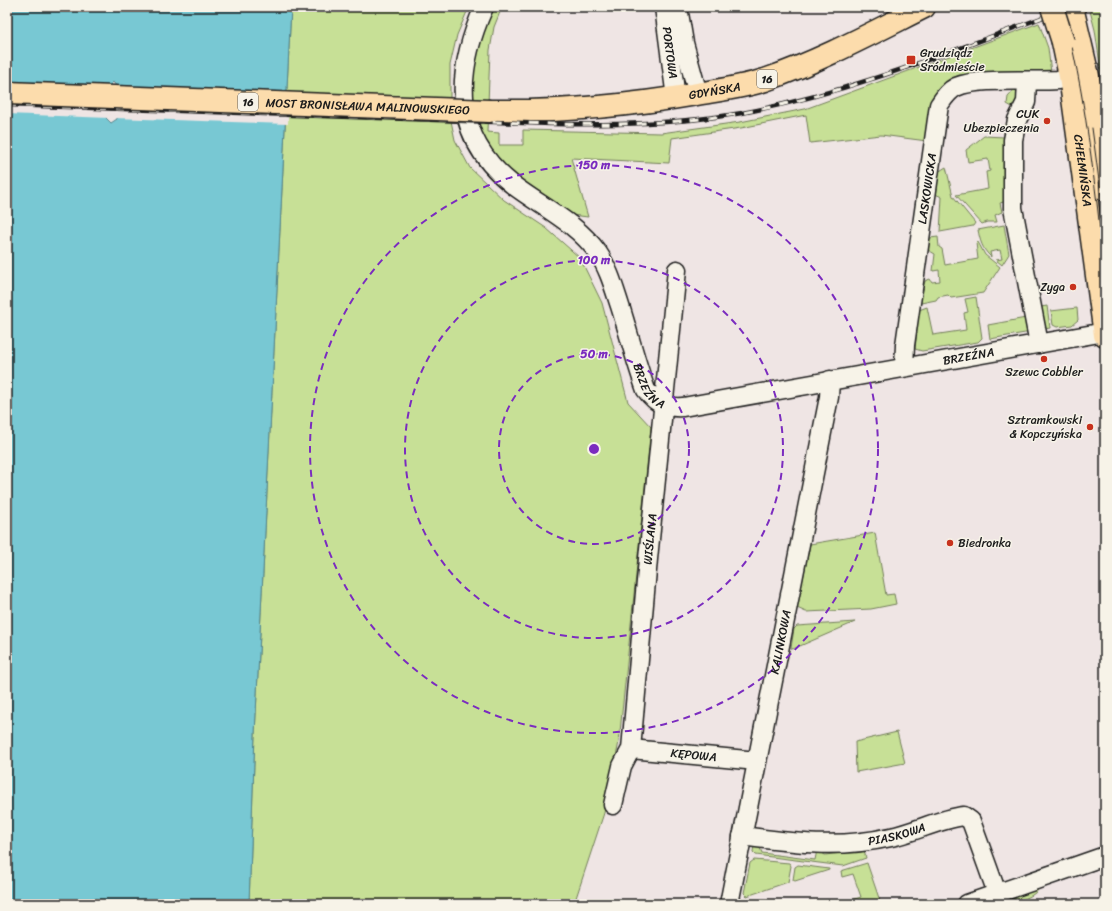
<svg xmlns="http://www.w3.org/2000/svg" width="1112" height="911" viewBox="0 0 1112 911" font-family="Sriracha,sans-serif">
<rect width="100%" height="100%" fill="#efe5e4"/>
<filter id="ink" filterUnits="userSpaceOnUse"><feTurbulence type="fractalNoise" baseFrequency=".025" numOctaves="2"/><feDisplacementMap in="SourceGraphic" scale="8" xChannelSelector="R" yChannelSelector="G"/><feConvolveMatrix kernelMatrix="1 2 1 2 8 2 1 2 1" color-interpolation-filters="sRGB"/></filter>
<g filter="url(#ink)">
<!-- green -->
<path fill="#c7e096" stroke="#727e59" d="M 291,7 L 469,7 L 457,35 L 450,65 L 450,116 L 455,140 L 470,168 L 504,200 L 546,228 L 580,258 L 602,303 L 628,402 L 651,427 L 619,742 L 604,813 L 574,904 L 249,904 L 255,734 Z
M 493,7 L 502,7 L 494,27 L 490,50 L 487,132 L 499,133 L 499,145 L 523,145 L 523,130 L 661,133 L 740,122 L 805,109 L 1039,23 L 1048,48 L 1051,73 L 959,75 C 928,89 931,111 927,141 L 881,135 L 810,143 L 806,115 L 741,128 L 672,138 L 669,163 L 571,158 L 588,217 L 572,215 L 518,178 L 494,156 L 481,133 L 475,113 L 471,85 L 474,56 Z
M 1089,7 L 1105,7 L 1105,99 L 1095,30 Z
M 1017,87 L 1020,89 L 1007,201 L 1000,203 L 1002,212 L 995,215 L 997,222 L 987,222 L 982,224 L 956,195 L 988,189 L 986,172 L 990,171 L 988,159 L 968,162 L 966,150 L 984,136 L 1004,137 L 1004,125 L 1009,126 L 1014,108 L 1007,104 L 1008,97 Z
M 946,167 L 953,196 L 975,223 L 973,226 L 940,232 L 942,197 L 935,194 L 938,172 Z
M 1004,225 L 1009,254 L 1002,265 L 996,260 L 1002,259 L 1000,250 L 990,252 L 991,257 C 982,249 980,240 978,230 Z
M 938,237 L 939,247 L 942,249 L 945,265 L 978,259 L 976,243 L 978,242 L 985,255 L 1000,267 L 983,293 L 951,298 L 948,295 L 938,297 L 936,300 L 921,303 L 920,301 L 925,281 L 930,279 L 932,282 L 940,281 L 939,270 L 933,271 L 935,254 L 928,250 L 930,238 Z
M 976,297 L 982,338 L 978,342 L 922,351 L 915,349 L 919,310 L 927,307 L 933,335 L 966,330 L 964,313 L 968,312 L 965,299 Z
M 1047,306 L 1050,328 L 1040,330 L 1041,307 Z
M 1077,308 L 1078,320 L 1072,325 L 1057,327 L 1053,325 L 1051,311 Z
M 1026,318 L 1031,332 L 990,339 L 988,325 Z
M 875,533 L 886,595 L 894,594 L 896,604 L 871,609 L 806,612 L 797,608 L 810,544 Z
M 855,622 L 793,649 L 791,648 L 794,629 L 797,626 Z
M 897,732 L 905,763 L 856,772 L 855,742 Z
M 758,843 L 762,853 L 815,860 L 817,850 L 825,855 L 860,851 L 863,847 L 866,858 L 843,866 L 756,855 L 753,852 L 754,844 Z
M 754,860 L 789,863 L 791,866 L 788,882 L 747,896 L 744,893 L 750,863 Z
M 867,863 L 881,904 L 839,904 L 861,897 L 853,874 L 842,877 L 841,871 Z
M 798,865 L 829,869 L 829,870 L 795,881 L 793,880 L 795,867 Z
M 1040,888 C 1030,901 1009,904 993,904 Z"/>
<!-- water -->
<path fill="#78c8d3" stroke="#53838a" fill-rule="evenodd" d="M 7,7 L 291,7 L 255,734 L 249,904 L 7,904 ZM 113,82 L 118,88 L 117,119 L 111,123 L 106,118 L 108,87 Z"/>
<!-- pier -->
<path fill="#efe5e4" d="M 7,83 L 110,87 L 109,118 L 7,114 Z
M 116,88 L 289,93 L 288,124 L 114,118 Z"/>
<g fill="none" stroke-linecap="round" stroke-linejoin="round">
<!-- minor casing -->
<g stroke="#1c1c1c" stroke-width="21">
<g id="minor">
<path id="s1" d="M 484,7 C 455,72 451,137 513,185 C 542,207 577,223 598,253 C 609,269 614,288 620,306 C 629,334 636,363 646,390 C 656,404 666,408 683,407 L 1105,332"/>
<path id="s2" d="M 664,7 L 676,98"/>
<path d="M 678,7 L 684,43 L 698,94"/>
<path d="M 1027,82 L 1026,102 L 1017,120 L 1013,140 L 1013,208 L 1039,344"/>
<path id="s3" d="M 904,367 L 905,345 L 939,105 C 944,98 948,91 956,87 C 979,77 1031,82 1058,80 L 1070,76"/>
<path id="s4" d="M 631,749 L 757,761"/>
<path id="s5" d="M 613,805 L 622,766 L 631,749 L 648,559 L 677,270"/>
<path id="s6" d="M 742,836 C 794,843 839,849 891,837 C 915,832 939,819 964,816 L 971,821 L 997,893"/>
<path id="s7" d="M 729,904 L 829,397 L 830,380"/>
<path d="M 967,904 L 1105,856"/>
</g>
</g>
<!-- major casing -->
<g stroke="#1c1c1c" stroke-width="25">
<g id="major">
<path d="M 1072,7 L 1088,76 L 1105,190"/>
<path id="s8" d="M 1063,42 L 1070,76 L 1105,335"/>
<path id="s9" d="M 490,111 C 560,112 628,106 697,94 C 720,90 743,87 765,80 C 820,61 872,33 924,7"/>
</g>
</g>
<!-- minor -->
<use href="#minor" stroke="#f7f3e8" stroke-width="18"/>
<!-- major -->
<use href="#major" stroke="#fcdcac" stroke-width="22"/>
<!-- tram -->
<path stroke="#1c1c1c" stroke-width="1" d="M 1062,7 C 1086,92 1094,182 1105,270
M 1092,128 L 1102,203"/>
<!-- rail casing -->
<g stroke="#1c1c1c" stroke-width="4.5">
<path id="rail" d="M 7,105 L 551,124 C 615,125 679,124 742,113 C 855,92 963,46 1071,7"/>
</g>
<!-- rail -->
<use href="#rail" stroke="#f7f3e8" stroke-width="3" stroke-dasharray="9" stroke-linecap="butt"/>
<!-- major-bridge casing -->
<g stroke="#1c1c1c" stroke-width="25" stroke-linecap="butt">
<g id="major-bridge">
<path d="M 1052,7 L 1063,42"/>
<path id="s10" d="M 7,93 L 490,111"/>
</g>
</g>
<!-- major-bridge -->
<use href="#major-bridge" stroke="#fcdcac" stroke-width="22"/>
</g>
</g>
<!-- distance rings -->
<g fill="none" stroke="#7b2cbf" stroke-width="2" stroke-dasharray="7 5">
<circle cx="594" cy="449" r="95"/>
<circle cx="594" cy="449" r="189"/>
<circle cx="594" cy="449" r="284"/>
</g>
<!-- markers -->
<g fill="#c8321e" stroke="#f7f3e8" stroke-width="1.5">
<rect x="906" y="55" width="10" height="10" rx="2"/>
<circle cx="1047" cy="121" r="4"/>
<circle cx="1073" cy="287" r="4"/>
<circle cx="1044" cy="359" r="4"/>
<circle cx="1090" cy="427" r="4"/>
<circle cx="950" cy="543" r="4"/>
</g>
<g text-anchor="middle" stroke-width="3" stroke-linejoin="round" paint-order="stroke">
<!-- shield labels -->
<g fill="#f7f3e8" stroke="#5e5c59" stroke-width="1">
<rect x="757" y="70" width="20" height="18" rx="3"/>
<rect x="238" y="93" width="20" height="18" rx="3"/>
</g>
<g font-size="11" font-weight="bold" fill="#1c1c1c">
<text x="767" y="83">16</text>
<text x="248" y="106">16</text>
</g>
<!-- street labels -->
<g font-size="12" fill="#1c1c1c" stroke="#f7f3e8">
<text dy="4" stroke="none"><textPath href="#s2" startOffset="46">PORTOWA</textPath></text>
<text dy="4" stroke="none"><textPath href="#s9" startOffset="226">GDYŃSKA</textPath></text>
<text dy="4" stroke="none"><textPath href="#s10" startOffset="361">MOST BRONISŁAWA MALINOWSKIEGO</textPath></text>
<text dy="4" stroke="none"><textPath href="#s8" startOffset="130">CHEŁMIŃSKA</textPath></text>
<text dy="4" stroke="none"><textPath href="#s3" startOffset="180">LASKOWICKA</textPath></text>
<text dy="4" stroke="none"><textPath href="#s1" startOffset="785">BRZEŹNA</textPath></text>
<text dy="4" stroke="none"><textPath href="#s1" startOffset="450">BRZEŹNA</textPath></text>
<text dy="4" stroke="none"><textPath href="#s5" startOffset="270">WIŚLANA</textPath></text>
<text dy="4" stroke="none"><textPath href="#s7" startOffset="267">KALINKOWA</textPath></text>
<text dy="4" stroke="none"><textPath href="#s4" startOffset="63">KĘPOWA</textPath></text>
<text dy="4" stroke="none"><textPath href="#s6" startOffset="156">PIASKOWA</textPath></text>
</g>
<!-- poi labels -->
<g font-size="12" fill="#1c1c1c" stroke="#f7f3e8" text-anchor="end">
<text x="920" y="57" text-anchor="start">Grudziądz<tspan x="920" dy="14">Śródmieście</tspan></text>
<text x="1039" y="118">CUK<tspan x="1039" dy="14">Ubezpieczenia</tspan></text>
<text x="1065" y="291">Zyga</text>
<text x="1044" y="376" text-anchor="middle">Szewc Cobbler</text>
<text x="1082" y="424">Sztramkowski<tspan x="1082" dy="14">&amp; Kopczyńska</tspan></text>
<text x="958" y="547" text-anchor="start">Biedronka</text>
</g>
</g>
<circle cx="594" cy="449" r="6" fill="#7b2cbf" stroke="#f7f3e8" stroke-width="2"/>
<g font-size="12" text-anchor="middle" font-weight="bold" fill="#7b2cbf" stroke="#f7f3e8" stroke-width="3" stroke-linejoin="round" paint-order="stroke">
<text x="594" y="169">150 m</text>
<text x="594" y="264">100 m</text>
<text x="594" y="358">50 m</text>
</g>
<!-- margin -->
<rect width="1112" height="911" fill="none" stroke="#f7f3e8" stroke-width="24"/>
<rect x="12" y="12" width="1088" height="887" fill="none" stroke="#1c1c1c" stroke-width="1.5" filter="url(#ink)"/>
</svg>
